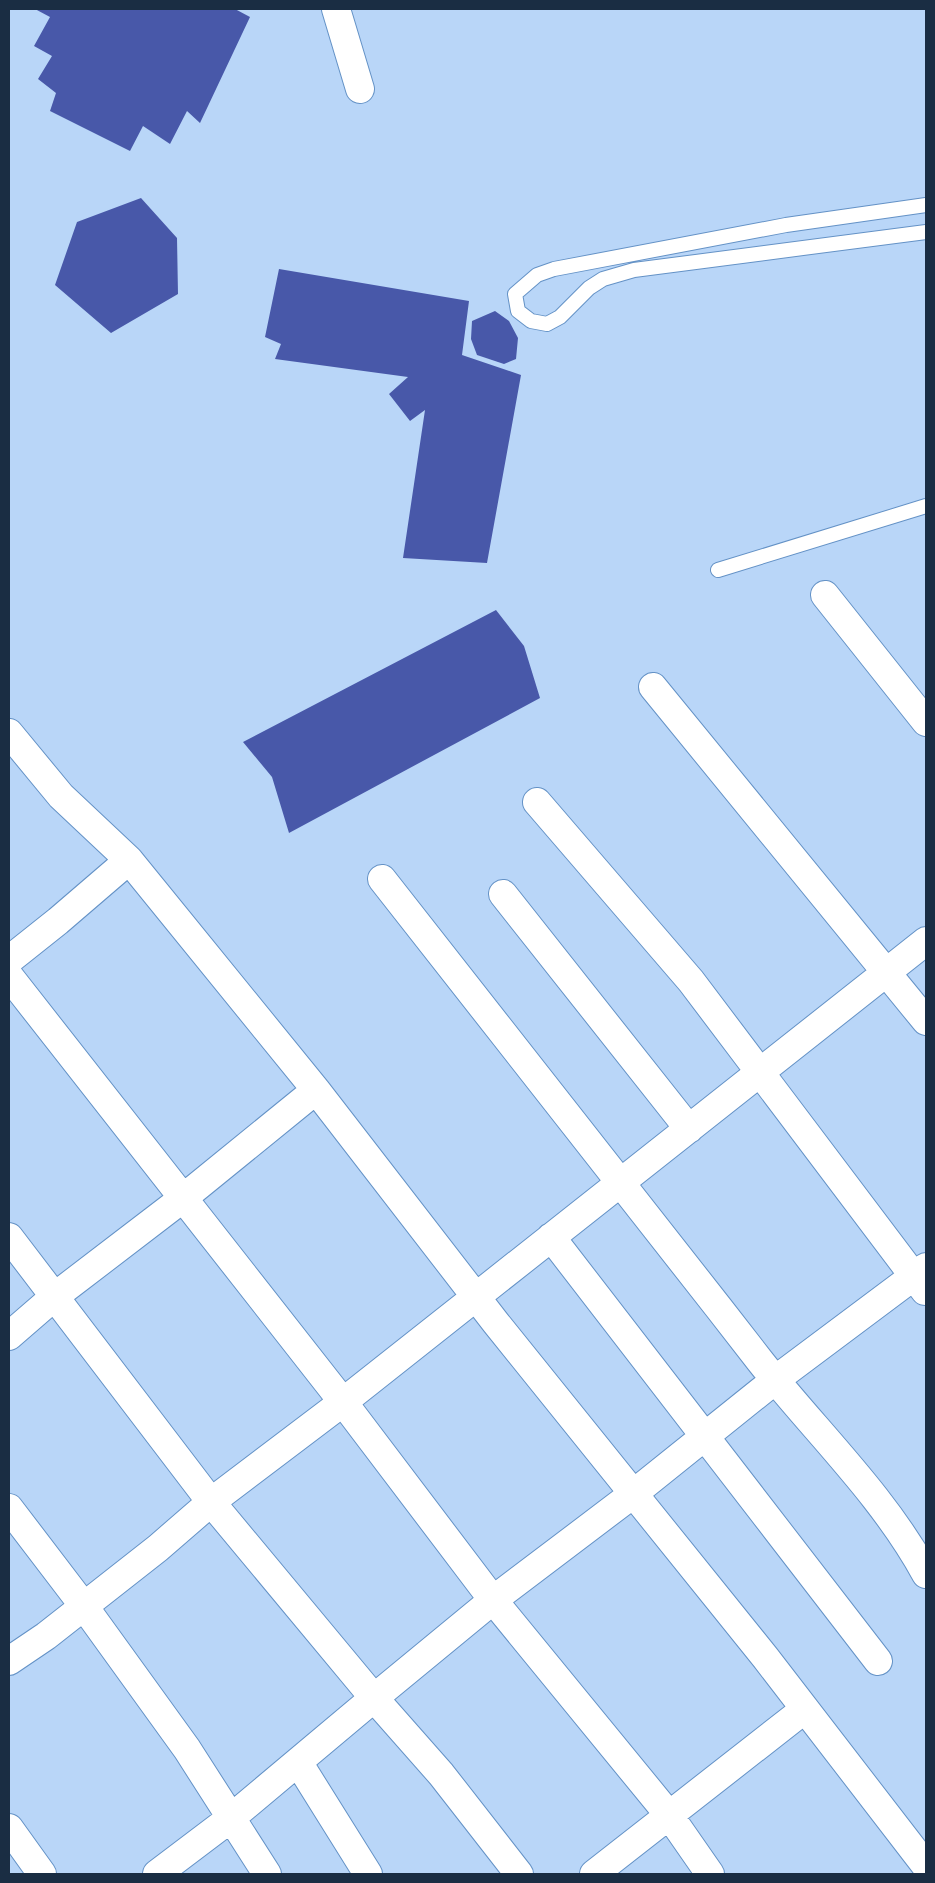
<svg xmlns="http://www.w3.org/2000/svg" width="935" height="1883" viewBox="0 0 935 1883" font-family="'Archivo Narrow',sans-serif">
<rect width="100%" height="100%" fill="#b9d6f8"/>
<!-- building -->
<path fill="#4858a9" d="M 35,9 L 235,9 L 250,17 L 200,123 L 187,111 L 170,144 L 143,126 L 130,151 L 50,111 L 56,93 L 38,79 L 52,56 L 34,46 L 50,17 Z
M 141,198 L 177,238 L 178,294 L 111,333 L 55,285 L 77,222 Z
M 279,269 L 469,301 L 462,355 L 521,375 L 487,563 L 403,558 L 425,410 L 410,421 L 389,394 L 408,377 L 275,359 L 281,344 L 265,337 Z
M 495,311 L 509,321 L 518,338 L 516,359 L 504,364 L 477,355 L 471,339 L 472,321 Z
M 496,610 L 524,646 L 540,698 L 289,833 L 272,777 L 243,742 Z"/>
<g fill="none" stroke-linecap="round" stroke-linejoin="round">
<!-- service casing -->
<g stroke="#6492c6" stroke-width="16">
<path id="service" d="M 926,205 L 786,225 L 554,269 L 537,275 L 515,294 L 518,311 L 531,321 L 547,324 L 560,317 L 589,288 L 603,279 L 634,270 L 926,232
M 718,570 L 926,506"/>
</g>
<!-- minor casing -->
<g stroke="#6492c6" stroke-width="30">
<path id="minor" d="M 336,9 L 360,89
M 825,595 L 926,722
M 653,687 L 926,1021
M 9,733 L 61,796 L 129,860
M 537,802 L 691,981 L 925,1291
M 382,879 C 509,1040 635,1200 760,1361 C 816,1432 883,1495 926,1574
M 503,894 L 689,1129
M 9,960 L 58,921 L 129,860 L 316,1090 L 496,1323 L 765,1657 L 926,1866
M 9,976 L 343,1402 L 493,1600 L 669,1815 L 710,1874
M 9,1237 L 211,1502 L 374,1698 L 231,1818 L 157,1874
M 551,1237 L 878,1661
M 9,1336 L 54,1297 L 182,1199 L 316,1090
M 9,1508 L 83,1605 L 187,1749 L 267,1874
M 9,1661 L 46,1636 L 158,1548 L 211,1502 L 343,1402 L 926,941
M 298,1762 L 368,1874
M 9,1828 L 42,1874
M 519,1874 L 441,1774 L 374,1698 L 493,1600 L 633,1494 L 775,1380 L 926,1267
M 594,1874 L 805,1709"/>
</g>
<!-- service -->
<use href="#service" stroke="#fff" stroke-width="14"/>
<!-- minor -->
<use href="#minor" stroke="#fff" stroke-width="28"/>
</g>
<!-- border -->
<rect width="935" height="1883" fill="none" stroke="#1a2d43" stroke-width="20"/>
</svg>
